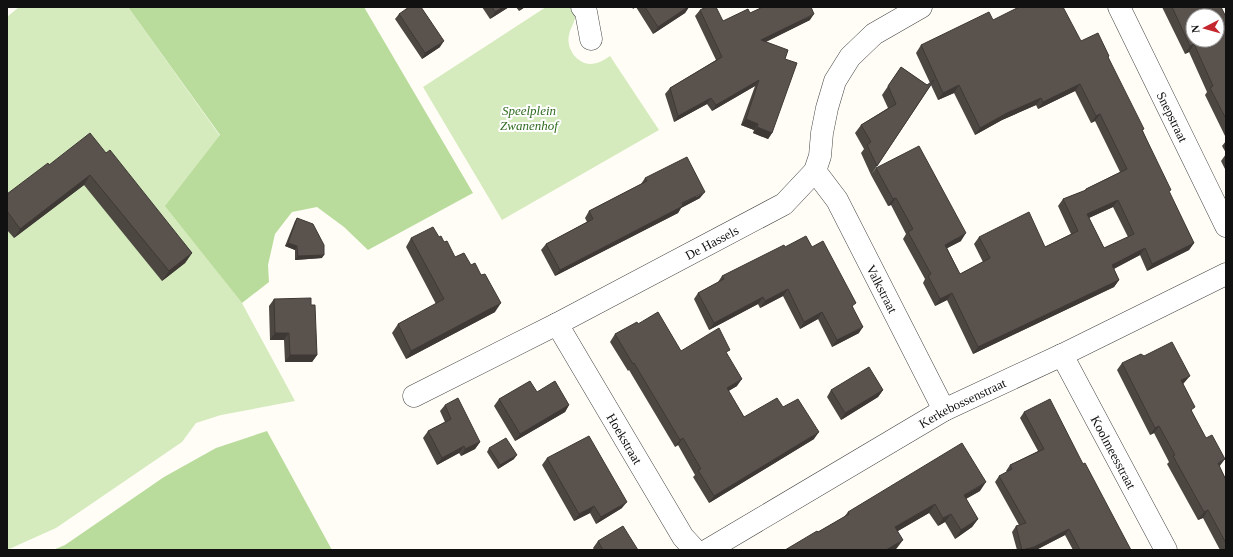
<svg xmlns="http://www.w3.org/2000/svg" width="1233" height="557" viewBox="0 0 1233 557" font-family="'Times New Roman',serif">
<rect width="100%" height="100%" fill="#fffdf5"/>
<!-- green -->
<path fill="#d5ebbd" d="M 19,7 L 128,7 L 220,136 L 166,206 L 242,303 L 295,401 L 221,415 L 196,423 L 182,442 L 56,528 L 7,550 L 7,17 Z
M 546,7 L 571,7 L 576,14 C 575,23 570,28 569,35 C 566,48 576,63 590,64 C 598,64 604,60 610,56 L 659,130 L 502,220 L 423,87 Z"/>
<!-- forest -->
<path fill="#b9dc9c" d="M 128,7 L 364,7 L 473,193 L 368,250 L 344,227 L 317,207 L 292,212 L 275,234 L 268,265 L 269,282 L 242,303 L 165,206 L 220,135 Z
M 267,431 L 332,550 L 53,550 L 65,545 L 164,477 L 216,448 Z"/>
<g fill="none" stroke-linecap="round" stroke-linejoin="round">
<!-- minor casing -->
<g stroke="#444" stroke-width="23">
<g id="minor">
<path d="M 582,7 L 586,12 L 591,39"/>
<path id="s1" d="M 1119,7 L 1226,226"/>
<path id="s2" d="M 815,171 L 837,200 L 944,410"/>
<path id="s3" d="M 557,324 L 683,537 L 695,550"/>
<path id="s4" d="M 1062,355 L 1166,550"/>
<path id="s5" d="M 414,396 L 557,324 L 784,204 L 815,171 L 820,156 L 822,133 L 827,108 L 835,81 L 850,57 L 874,34 L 921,7"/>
<path id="s6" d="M 708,550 L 944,410 L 1062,355 L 1226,274"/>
</g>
</g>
<!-- minor -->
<use href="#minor" stroke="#fff" stroke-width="22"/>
</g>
<!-- wall -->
<path fill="#4d4742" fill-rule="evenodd" d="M 482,7 L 509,7 L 490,19 Z
M 516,7 L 525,7 L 519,11 Z
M 632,7 L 689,7 L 685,13 L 653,34 L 636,7 L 633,9 Z
M 1162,7 L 1221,7 L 1226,17 L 1226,138 L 1205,95 L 1207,92 L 1189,52 L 1185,54 Z
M 700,10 L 723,21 L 750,13 L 810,20 L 766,42 L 785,59 L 772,133 L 768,139 L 753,133 L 754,130 L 741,125 L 755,86 L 712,111 L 707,104 L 674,122 L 665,94 L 670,88 L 716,60 L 695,16 Z
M 399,14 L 440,47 L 422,59 L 395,19 Z
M 993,20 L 1081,41 L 1108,57 L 1143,131 L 1169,193 L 1194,243 L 1189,250 L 1147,271 L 1140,255 L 1114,269 L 1119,280 L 1114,287 L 973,354 L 947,300 L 935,306 L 923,283 L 925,279 L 903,239 L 906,234 L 891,205 L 888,206 L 871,175 L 876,168 L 961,241 L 947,248 L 960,274 L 983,262 L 974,244 L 979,237 L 1045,247 L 1071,234 L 1058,206 L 1063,199 L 1084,191 L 1086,189 L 1120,172 L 1095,121 L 1091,123 L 1075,91 L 1038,109 L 1036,105 L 1002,120 L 975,135 L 954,93 L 938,100 L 931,85 L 871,175 L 861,153 L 864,149 L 855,133 L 861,125 L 888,108 L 882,95 L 901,67 L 927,85 L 930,83 L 916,53 L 921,45 ZM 1113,207 L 1128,237 L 1104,248 L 1089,218 Z
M 1226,141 L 1226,153 L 1222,146 Z
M 106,153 L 192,253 L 185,263 L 162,281 L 84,185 L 14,238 L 7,230 L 7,194 L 49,165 Z
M 1226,154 L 1226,171 L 1221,161 Z
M 645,178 L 700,198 L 681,208 L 678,213 L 555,276 L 541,250 L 546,244 L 587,222 L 585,218 L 589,211 L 641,184 Z
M 297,218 L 322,258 L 295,260 L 295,250 L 285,246 L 295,221 Z
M 439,237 L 444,242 L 455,257 L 471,265 L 481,275 L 495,312 L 406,359 L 392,333 L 398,324 L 436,304 L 406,247 L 411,238 Z
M 785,247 L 812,247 L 853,307 L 859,333 L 832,347 L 818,319 L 800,329 L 783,296 L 760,308 L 758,304 L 709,330 L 694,299 L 698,293 L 718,282 L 722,276 Z
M 274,299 L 311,305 L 317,355 L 312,362 L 285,362 L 284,340 L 270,340 L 269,306 Z
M 638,324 L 681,351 L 727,354 L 737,386 L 728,391 L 744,417 L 783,407 L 814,439 L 709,503 L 693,477 L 695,475 L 678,445 L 675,447 L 629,370 L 628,371 L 610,342 L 615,334 Z
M 1122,363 L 1184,383 L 1183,384 L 1192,412 L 1226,480 L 1226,550 L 1220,550 L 1203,518 L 1198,520 L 1167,464 L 1169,462 L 1154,433 L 1150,435 L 1117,370 Z
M 831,390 L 883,390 L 878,397 L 841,420 L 827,397 Z
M 537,392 L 569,405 L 565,412 L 515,441 L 494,406 L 499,399 Z
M 445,405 L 480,442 L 475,449 L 461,456 L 459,453 L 437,465 L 423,438 L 428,431 L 445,422 L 440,411 Z
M 1024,412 L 1083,464 L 1131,550 L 1073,550 L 1065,535 L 1036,550 L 1017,550 L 1012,532 L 1016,526 L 1019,525 L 995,482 L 999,476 L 1007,472 L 1006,471 L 1010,465 L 1038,451 L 1020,418 Z
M 489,448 L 514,459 L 498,469 L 487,452 Z
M 547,458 L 622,508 L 596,524 L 590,513 L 574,521 L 542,465 Z
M 980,491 L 966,499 L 978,519 L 972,527 L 955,539 L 945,522 L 938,526 L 929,513 L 898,531 L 897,548 L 894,550 L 785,550 L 818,532 L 844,517 L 848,512 Z
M 598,541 L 638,550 L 594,550 L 593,548 Z"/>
<!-- shaded-wall -->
<path fill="#3f3936" d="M 503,7 L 509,7 L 490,19 L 495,12 Z
M 522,7 L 525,7 L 519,11 Z
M 688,7 L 689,7 L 685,13 L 653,34 L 658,27 Z
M 814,14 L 810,20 L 757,46 L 761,40 Z
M 444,41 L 440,47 L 422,59 L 425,53 Z
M 1194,44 L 1189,52 L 1185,54 L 1190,46 Z
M 759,80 L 755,86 L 712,111 L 716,105 Z
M 1080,84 L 1075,91 L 1038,109 L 1043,102 Z
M 959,85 L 954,93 L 938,100 L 943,93 Z
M 711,98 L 707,104 L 674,122 L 678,116 Z
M 1041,98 L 1036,105 L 1002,120 L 975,135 L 980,128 L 1007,113 Z
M 1100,114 L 1095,121 L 1091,123 L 1096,116 Z
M 746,119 L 758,124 L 754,130 L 741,125 Z
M 757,127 L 772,133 L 768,139 L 753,133 Z
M 90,175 L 84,185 L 14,238 L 20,229 Z
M 705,192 L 700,198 L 681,208 L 678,213 L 555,276 L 560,270 Z
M 896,198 L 891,205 L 888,206 L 893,199 Z
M 1118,200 L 1113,207 L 1082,221 L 1087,214 Z
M 966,233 L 961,241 L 940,252 L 945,245 Z
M 288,243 L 297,246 L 295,250 L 285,246 Z
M 1194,243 L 1189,250 L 1147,271 L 1152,264 Z
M 1145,248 L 1140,255 L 1107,272 L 1112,265 Z
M 192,253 L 185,263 L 162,281 L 169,271 Z
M 324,255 L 322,258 L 295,260 L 298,256 Z
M 1119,280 L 1114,287 L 973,354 L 978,347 Z
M 788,289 L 783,296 L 760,308 L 765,301 Z
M 952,293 L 947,300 L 935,306 L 940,299 Z
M 763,297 L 758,304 L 709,330 L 714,323 Z
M 501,303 L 495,312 L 406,359 L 411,351 Z
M 822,312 L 818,319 L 800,329 L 804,322 Z
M 863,327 L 859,333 L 832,347 L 837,340 Z
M 275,333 L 289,333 L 284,340 L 270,340 Z
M 290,355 L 317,355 L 312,362 L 285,362 Z
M 1190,376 L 1184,383 L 1176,387 L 1181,380 Z
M 742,379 L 737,386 L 722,395 L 727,388 Z
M 883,390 L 878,397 L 841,420 L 845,413 Z
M 569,405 L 565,412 L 515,441 L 520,434 Z
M 1159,426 L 1154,433 L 1150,435 L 1155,428 Z
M 819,432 L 814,439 L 709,503 L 714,496 Z
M 683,438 L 678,445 L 675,447 L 680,440 Z
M 480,442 L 475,449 L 461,456 L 465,449 Z
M 464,446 L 459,453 L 437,465 L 442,458 Z
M 517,455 L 514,459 L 498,469 L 500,465 Z
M 1225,459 L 1219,467 L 1218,463 Z
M 986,482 L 980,491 L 958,503 L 964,495 Z
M 627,502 L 622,508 L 596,524 L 601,517 Z
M 935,504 L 929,513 L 889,536 L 895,527 Z
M 594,506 L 590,513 L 574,521 L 579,514 Z
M 1208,510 L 1203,518 L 1198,520 L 1204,512 Z
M 951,514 L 945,522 L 938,526 L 943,518 Z
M 978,519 L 972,527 L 955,539 L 961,530 Z
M 1069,529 L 1065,535 L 1036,550 L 1022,550 Z
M 903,540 L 897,548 L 894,550 L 886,550 Z"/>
<!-- building -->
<path fill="#5a524d" stroke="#3f3936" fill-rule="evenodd" d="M 409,7 L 421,7 L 444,41 L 425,53 L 399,14 Z
M 492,7 L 503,7 L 495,12 Z
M 645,7 L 688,7 L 658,27 Z
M 706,7 L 716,7 L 723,21 L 748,9 L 750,13 L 763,7 L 811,7 L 814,14 L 761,40 L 788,50 L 785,59 L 797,63 L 772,133 L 757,127 L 758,124 L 746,119 L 759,80 L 716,105 L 711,98 L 678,116 L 670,88 L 722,57 L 700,10 Z
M 1019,7 L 1063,7 L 1081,41 L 1098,33 L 1109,56 L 1108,57 L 1144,129 L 1142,130 L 1171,190 L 1169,191 L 1194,243 L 1152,264 L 1145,248 L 1112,265 L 1119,280 L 978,347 L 952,293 L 940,299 L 928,276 L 931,274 L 908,232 L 913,229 L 896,198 L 893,199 L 876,168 L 919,146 L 966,233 L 945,245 L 960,274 L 990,258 L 979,237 L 1029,212 L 1045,247 L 1078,231 L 1063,199 L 1086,190 L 1086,189 L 1127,169 L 1100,114 L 1096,116 L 1080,84 L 1043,102 L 1041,98 L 1007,113 L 980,128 L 959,85 L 943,93 L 921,45 L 989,12 L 993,20 ZM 1118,200 L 1134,234 L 1104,248 L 1087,214 Z
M 1172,7 L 1221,7 L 1226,17 L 1226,119 L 1210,88 L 1213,86 L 1194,44 L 1190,46 ZM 1193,16 L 1217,16 L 1217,40 L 1193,40 Z
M 901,67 L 927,85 L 934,80 L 877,166 L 867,145 L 871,142 L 861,125 L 896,104 L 888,86 Z
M 90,133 L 106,153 L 110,150 L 192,253 L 169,271 L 90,175 L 20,229 L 7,211 L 7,194 L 48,163 L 49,165 Z
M 687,157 L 705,192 L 682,203 L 683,206 L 560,270 L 546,244 L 593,219 L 589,211 L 647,181 L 645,178 Z
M 297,218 L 313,224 L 324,245 L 324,255 L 298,256 L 297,246 L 288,243 Z
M 433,227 L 439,237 L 441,236 L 444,242 L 447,241 L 455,257 L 464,253 L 471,265 L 475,263 L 481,275 L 485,274 L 501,303 L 411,351 L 398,324 L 444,299 L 411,238 Z
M 806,236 L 812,247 L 823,241 L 856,303 L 852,306 L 863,327 L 837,340 L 822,312 L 804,322 L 788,289 L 765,301 L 763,297 L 714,323 L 698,293 L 724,279 L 722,276 L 784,245 L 785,247 Z
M 311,298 L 311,305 L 315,305 L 317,355 L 290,355 L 289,333 L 275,333 L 274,299 Z
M 658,312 L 681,351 L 719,328 L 730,350 L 726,352 L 742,379 L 727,388 L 744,417 L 777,398 L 783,407 L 798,399 L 819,432 L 714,496 L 698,470 L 701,469 L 683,438 L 680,440 L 634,363 L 633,364 L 615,334 L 637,322 L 638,324 Z
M 1172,342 L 1190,376 L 1181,380 L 1195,407 L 1191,410 L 1206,438 L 1212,435 L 1225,459 L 1218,463 L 1226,480 L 1226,543 L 1208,510 L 1204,512 L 1173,456 L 1175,455 L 1159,426 L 1155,428 L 1122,363 L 1141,354 L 1144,356 Z
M 869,367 L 883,390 L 845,413 L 831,390 Z
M 530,381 L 537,392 L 555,381 L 569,405 L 520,434 L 499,399 Z
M 458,398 L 480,442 L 465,449 L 464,446 L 442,458 L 428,431 L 451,419 L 445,405 Z
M 1050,399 L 1083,464 L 1085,463 L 1131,550 L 1080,550 L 1069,529 L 1034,547 L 1022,550 L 1016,526 L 1026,523 L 999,476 L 1012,469 L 1010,465 L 1044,449 L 1024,412 Z
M 589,436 L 627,502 L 601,517 L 594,506 L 579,514 L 547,458 Z
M 506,438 L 517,455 L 500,465 L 489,448 Z
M 962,443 L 986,482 L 964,495 L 978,519 L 961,530 L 951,514 L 943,518 L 935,504 L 895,527 L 903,540 L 886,550 L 785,550 L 817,531 L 818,532 L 849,514 L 848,512 Z
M 623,526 L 638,550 L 603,550 L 598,541 Z"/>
<g text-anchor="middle" stroke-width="4" stroke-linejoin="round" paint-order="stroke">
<!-- park labels -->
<g font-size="13" font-style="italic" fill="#2f6b1f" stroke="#fff">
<text x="529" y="115">Speelplein<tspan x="529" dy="15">Zwanenhof</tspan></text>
</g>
<!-- street labels -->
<g font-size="13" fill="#111" stroke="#fff">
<text dy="5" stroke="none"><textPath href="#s1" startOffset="122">Snepstraat</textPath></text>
<text dy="5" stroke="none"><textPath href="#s5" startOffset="335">De Hassels</textPath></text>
<text dy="5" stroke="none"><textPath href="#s2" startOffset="136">Valkstraat</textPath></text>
<text dy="5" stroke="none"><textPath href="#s6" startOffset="294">Kerkebossenstraat</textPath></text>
<text dy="5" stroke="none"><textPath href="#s3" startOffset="133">Hoekstraat</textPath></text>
<text dy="5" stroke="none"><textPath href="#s4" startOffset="110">Koolmeesstraat</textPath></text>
</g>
</g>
<!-- border -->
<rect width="1233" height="557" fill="none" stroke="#111111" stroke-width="16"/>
<!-- north arrow -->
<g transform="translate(1205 28) rotate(264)"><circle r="19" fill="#ffffff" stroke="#a0a0a0"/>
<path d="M0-3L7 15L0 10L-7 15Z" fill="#c4262e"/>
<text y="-6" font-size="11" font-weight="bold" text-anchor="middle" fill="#111111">N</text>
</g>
</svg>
